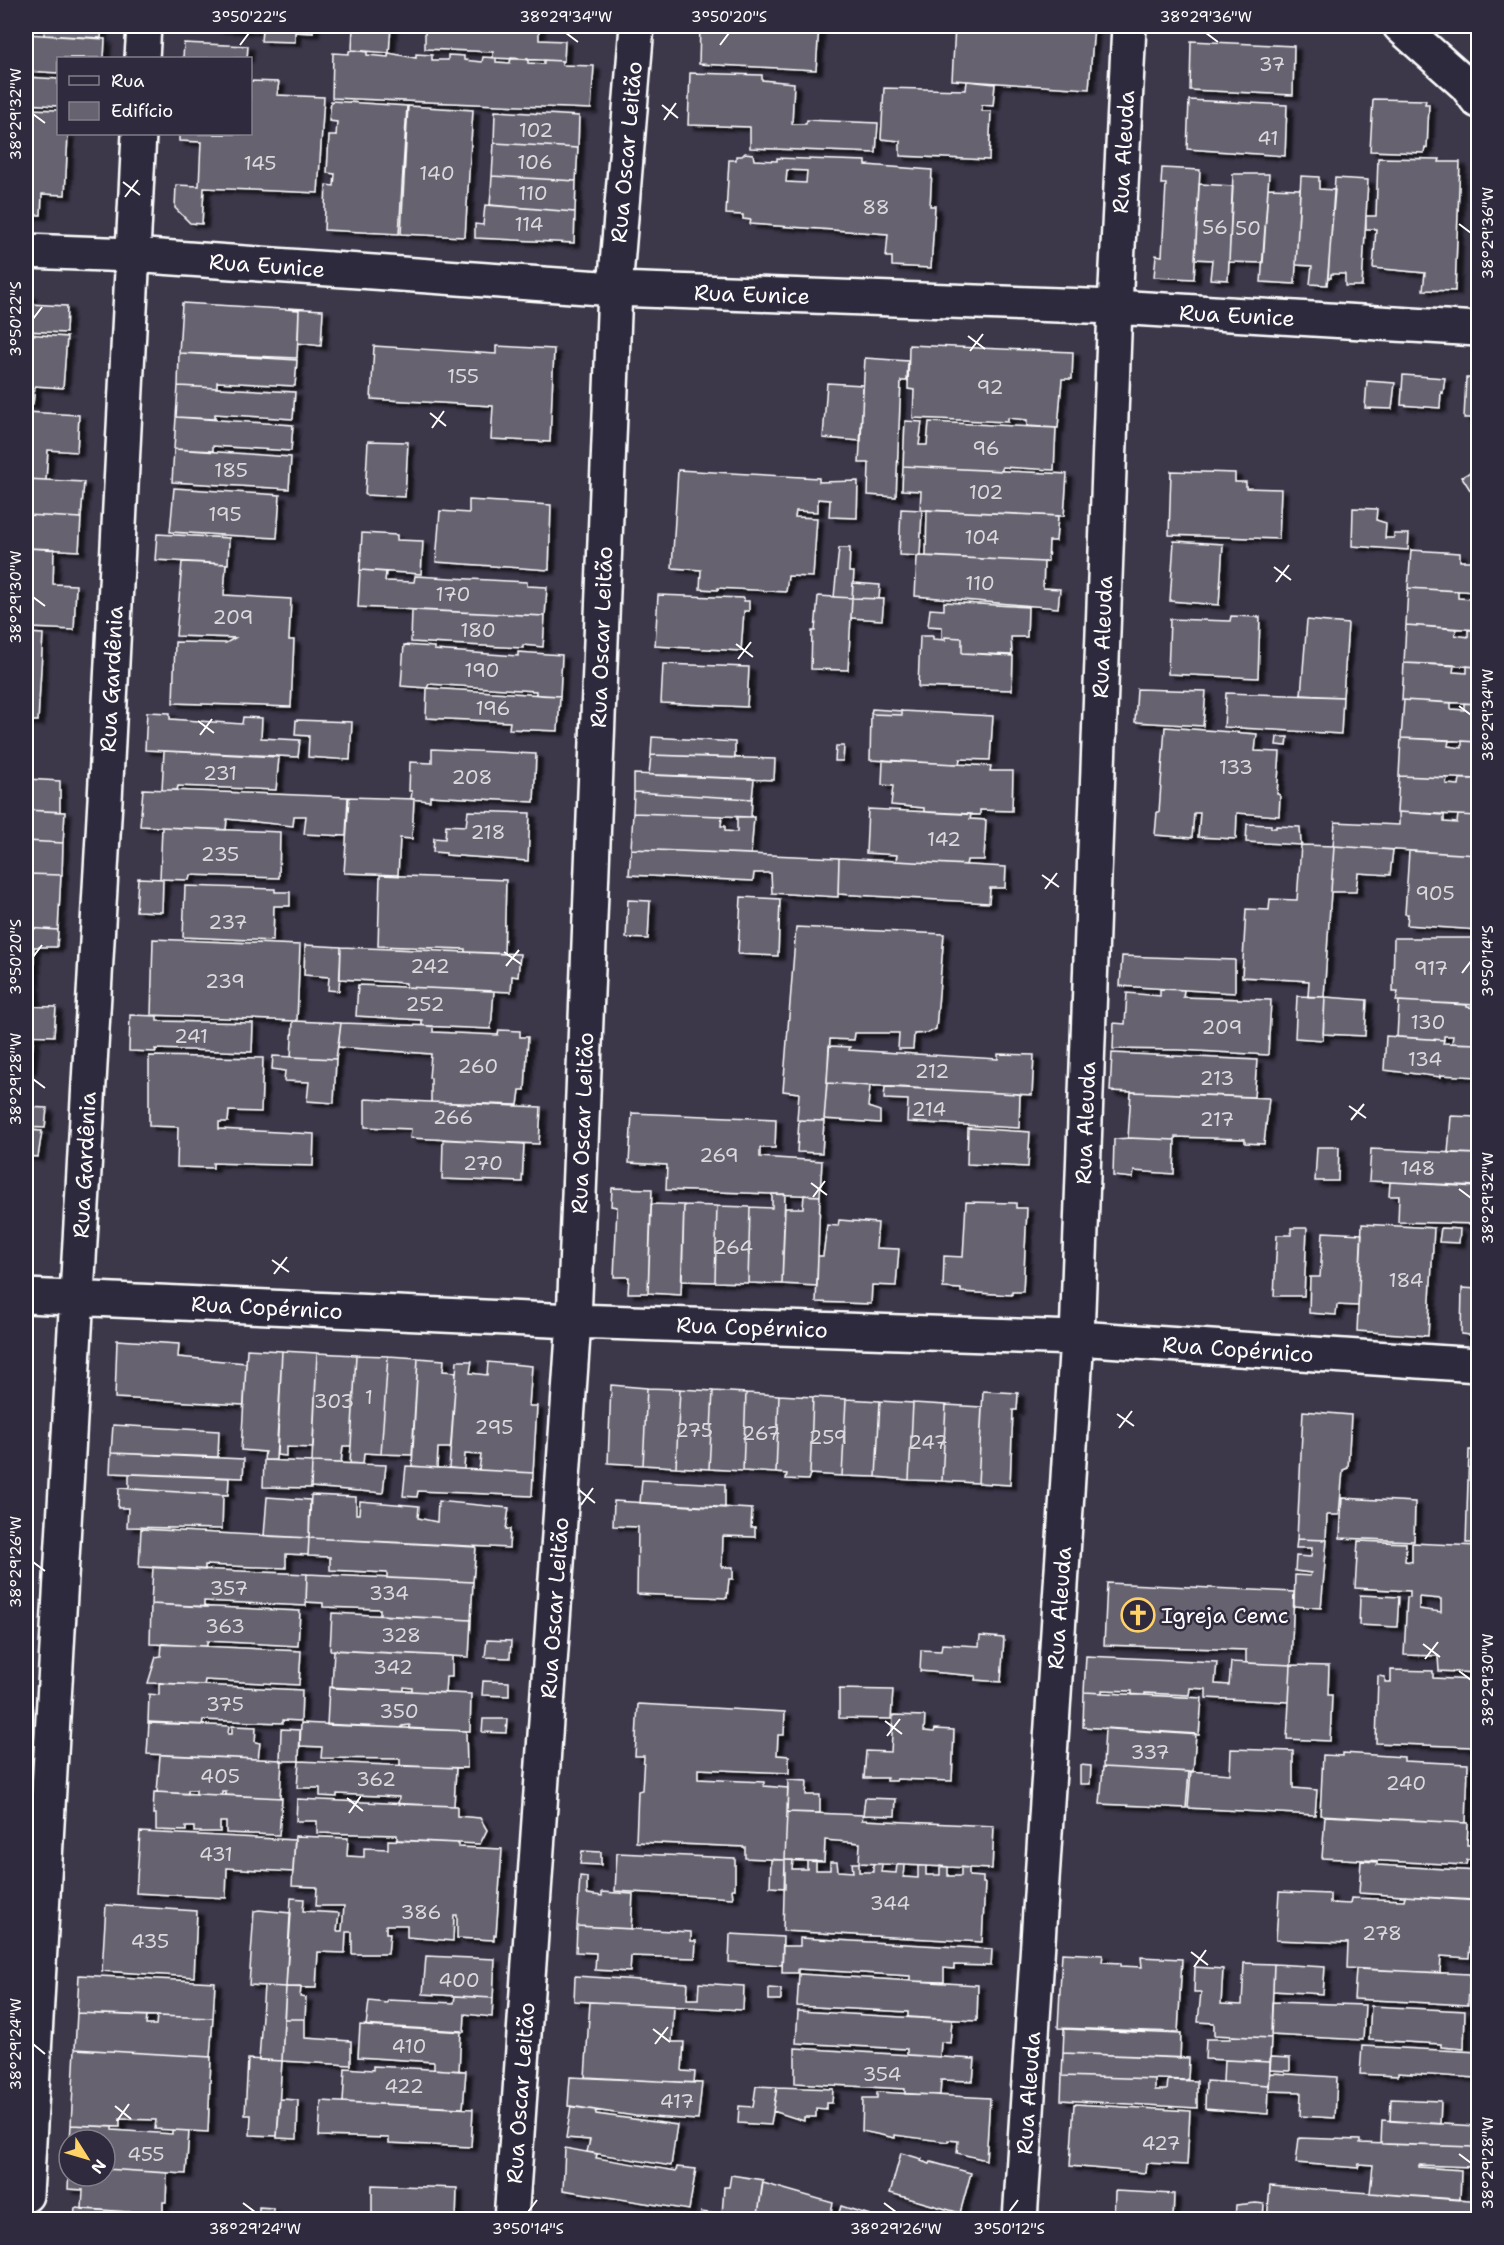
<svg xmlns="http://www.w3.org/2000/svg" width="1504" height="2245" viewBox="0 0 1504 2245" font-family="'Shantell Sans',sans-serif">
<defs>
<filter id="shadow"><feDropShadow dx="6" dy="4" stdDeviation="1.5" flood-color="#0009"/></filter>
</defs>
<rect width="100%" height="100%" fill="#3c3749"/>
<filter id="ink" filterUnits="userSpaceOnUse"><feTurbulence type="fractalNoise" baseFrequency=".0167" numOctaves="2"/><feDisplacementMap in="SourceGraphic" scale="12" xChannelSelector="R" yChannelSelector="G"/><feConvolveMatrix kernelMatrix="1 2 1 2 8 2 1 2 1" color-interpolation-filters="sRGB"/></filter>
<g filter="url(#ink)">
<!-- building -->
<path fill="#666270" stroke="#fff" stroke-width="1.5" fill-rule="evenodd" filter="url(#shadow)" d="M 45,26 L 102,26 L 101,38 L 44,35 Z
M 215,26 L 313,26 L 313,33 L 295,32 L 295,42 L 261,41 L 262,31 L 215,28 Z
M 353,26 L 391,26 L 389,53 L 352,50 Z
M 425,26 L 539,26 L 539,40 L 565,41 L 564,61 L 493,58 L 493,52 L 425,49 Z
M 700,26 L 819,26 L 816,70 L 699,64 Z
M 955,26 L 1094,26 L 1089,89 L 952,80 Z
M 1462,26 L 1478,26 L 1478,39 Z
M 26,34 L 105,39 L 104,58 L 58,58 L 58,73 L 26,71 Z
M 1191,41 L 1294,46 L 1293,95 L 1190,90 Z
M 184,43 L 248,46 L 247,58 L 183,58 Z
M 352,50 L 367,52 L 367,55 L 388,57 L 389,53 L 416,58 L 416,54 L 432,55 L 432,60 L 448,60 L 448,55 L 464,56 L 464,60 L 482,62 L 483,57 L 496,58 L 496,62 L 510,63 L 511,58 L 528,59 L 528,63 L 544,64 L 544,60 L 562,61 L 562,65 L 594,66 L 591,109 L 332,98 L 333,53 L 349,54 L 349,51 Z
M 690,73 L 762,75 L 762,80 L 794,83 L 792,124 L 806,124 L 807,120 L 878,123 L 876,153 L 750,148 L 750,127 L 688,125 Z
M 26,77 L 58,79 L 58,106 L 26,104 Z
M 250,81 L 279,82 L 277,95 L 324,97 L 318,193 L 204,188 L 202,224 L 190,223 L 175,208 L 176,185 L 199,186 L 201,142 L 179,141 L 179,134 L 250,134 Z
M 967,81 L 995,84 L 993,106 L 982,105 L 982,111 L 991,111 L 989,160 L 900,156 L 900,141 L 881,139 L 884,88 L 966,90 Z
M 1373,99 L 1426,100 L 1425,104 L 1429,104 L 1427,148 L 1425,147 L 1424,153 L 1370,151 Z
M 1189,100 L 1287,105 L 1285,156 L 1187,149 Z
M 331,101 L 407,106 L 399,234 L 324,230 L 326,185 L 334,186 L 335,174 L 327,173 L 329,136 L 336,136 L 337,122 L 329,121 Z
M 408,106 L 473,110 L 465,237 L 401,234 Z
M 26,109 L 58,110 L 58,134 L 68,134 L 65,195 L 42,194 L 41,215 L 26,215 Z
M 495,111 L 579,116 L 578,148 L 494,143 Z
M 494,143 L 578,148 L 576,181 L 492,176 Z
M 745,153 L 753,154 L 754,160 L 777,161 L 777,158 L 866,161 L 866,165 L 932,170 L 930,206 L 935,206 L 931,268 L 892,266 L 892,257 L 886,257 L 888,234 L 750,224 L 751,220 L 743,219 L 743,215 L 726,214 L 729,160 L 736,160 L 736,156 L 742,156 ZM 787,170 L 807,171 L 806,183 L 786,182 Z
M 1378,158 L 1440,159 L 1439,162 L 1460,162 L 1455,291 L 1423,290 L 1425,273 L 1373,268 L 1376,229 L 1366,229 L 1366,216 L 1376,216 Z
M 1162,168 L 1200,170 L 1194,279 L 1154,277 L 1156,255 L 1162,256 L 1166,184 L 1161,184 Z
M 1233,174 L 1269,174 L 1263,263 L 1229,262 Z
M 492,176 L 576,181 L 575,212 L 490,205 Z
M 1301,176 L 1319,177 L 1319,189 L 1335,190 L 1327,285 L 1310,284 L 1312,266 L 1296,265 Z
M 1335,178 L 1368,180 L 1362,286 L 1345,286 L 1345,274 L 1331,274 L 1331,278 L 1328,278 Z
M 1199,184 L 1233,186 L 1228,280 L 1210,279 L 1212,260 L 1195,259 Z
M 1268,188 L 1300,189 L 1295,284 L 1261,282 Z
M 485,205 L 575,212 L 574,243 L 475,238 L 475,224 L 483,225 Z
M 26,295 L 30,295 L 29,304 L 67,306 L 66,333 L 26,331 Z
M 182,303 L 299,310 L 297,358 L 179,353 Z
M 288,308 L 323,310 L 321,346 L 298,343 L 299,310 Z
M 26,334 L 67,337 L 63,388 L 35,386 L 33,404 L 26,404 Z
M 909,345 L 1073,352 L 1072,379 L 1062,379 L 1058,428 L 1027,426 L 1027,420 L 1008,418 L 1008,422 L 913,418 L 914,390 L 908,389 Z
M 374,346 L 496,354 L 496,346 L 554,349 L 550,442 L 491,439 L 493,406 L 371,399 Z
M 179,353 L 297,360 L 295,386 L 217,382 L 217,388 L 178,386 Z
M 865,358 L 908,361 L 907,381 L 901,381 L 896,497 L 868,495 L 869,463 L 859,463 Z
M 1403,375 L 1445,378 L 1443,393 L 1441,392 L 1440,408 L 1401,405 Z
M 1466,378 L 1478,378 L 1478,418 L 1464,418 Z
M 1367,381 L 1395,383 L 1392,409 L 1365,408 Z
M 827,383 L 863,385 L 861,441 L 823,438 Z
M 178,386 L 295,392 L 293,419 L 215,414 L 215,419 L 176,417 Z
M 26,412 L 79,415 L 77,452 L 48,450 L 46,480 L 26,479 Z
M 176,417 L 293,425 L 291,451 L 213,446 L 213,451 L 174,449 Z
M 905,421 L 922,422 L 919,445 L 927,445 L 929,422 L 1056,428 L 1054,470 L 1002,467 L 1002,471 L 903,466 Z
M 368,441 L 408,442 L 405,497 L 365,495 Z
M 174,449 L 291,457 L 289,489 L 172,482 Z
M 903,466 L 1067,474 L 1064,516 L 920,510 L 921,491 L 902,490 Z
M 1478,467 L 1478,500 L 1477,501 L 1462,477 Z
M 678,470 L 819,478 L 819,482 L 858,481 L 857,518 L 829,517 L 830,500 L 818,499 L 818,512 L 796,511 L 795,517 L 817,518 L 813,577 L 788,576 L 786,592 L 718,588 L 718,590 L 700,589 L 701,570 L 672,568 Z
M 1171,471 L 1235,473 L 1235,482 L 1246,482 L 1246,488 L 1281,489 L 1279,539 L 1169,535 Z
M 26,479 L 84,482 L 81,518 L 26,515 Z
M 174,488 L 280,495 L 277,538 L 170,532 Z
M 469,500 L 551,505 L 549,570 L 436,562 L 440,511 L 469,513 Z
M 1353,508 L 1377,509 L 1376,520 L 1386,523 L 1385,538 L 1394,538 L 1394,534 L 1409,534 L 1408,550 L 1352,546 Z
M 901,509 L 922,510 L 920,556 L 899,555 Z
M 927,510 L 1058,516 L 1056,541 L 1049,541 L 1048,561 L 1044,562 L 926,556 Z
M 26,515 L 81,518 L 79,551 L 26,548 Z
M 362,533 L 397,535 L 397,540 L 423,541 L 421,574 L 360,570 Z
M 157,534 L 229,538 L 228,564 L 155,560 Z
M 1174,541 L 1223,544 L 1219,605 L 1170,601 Z
M 26,548 L 54,549 L 53,584 L 76,585 L 74,630 L 32,628 L 32,619 L 26,618 Z
M 839,548 L 850,548 L 849,572 L 854,572 L 852,598 L 834,597 Z
M 1411,550 L 1460,553 L 1460,561 L 1473,561 L 1473,554 L 1478,555 L 1478,592 L 1408,588 Z
M 920,556 L 1044,562 L 1043,588 L 1060,589 L 1058,608 L 915,596 L 917,557 Z
M 182,562 L 226,564 L 224,595 L 291,599 L 289,640 L 294,640 L 291,707 L 173,703 L 175,642 L 226,643 L 235,638 L 176,636 Z
M 360,570 L 386,572 L 385,581 L 414,582 L 415,576 L 527,582 L 527,586 L 547,587 L 545,616 L 358,607 Z
M 853,583 L 880,585 L 879,599 L 852,598 Z
M 1408,588 L 1458,591 L 1458,598 L 1471,599 L 1471,592 L 1478,592 L 1478,630 L 1406,625 Z
M 658,595 L 744,598 L 744,601 L 749,601 L 749,611 L 744,611 L 741,651 L 655,646 Z
M 818,596 L 852,598 L 848,670 L 811,669 L 812,631 L 815,631 Z
M 852,598 L 884,599 L 882,620 L 851,618 Z
M 944,602 L 1028,607 L 1027,637 L 1011,637 L 1012,655 L 962,653 L 962,638 L 945,637 L 945,640 L 942,639 L 942,627 L 928,626 L 930,609 L 944,610 Z
M 412,610 L 545,616 L 543,647 L 523,645 L 523,648 L 411,642 Z
M 1231,616 L 1260,617 L 1258,678 L 1168,674 L 1170,619 L 1230,621 Z
M 1307,620 L 1348,624 L 1343,697 L 1301,695 Z
M 1406,625 L 1456,629 L 1455,635 L 1468,637 L 1468,630 L 1478,630 L 1478,667 L 1404,663 Z
M 26,633 L 43,634 L 38,721 L 26,721 Z
M 920,636 L 933,636 L 933,639 L 945,640 L 945,637 L 962,638 L 962,653 L 1013,656 L 1012,690 L 918,687 Z
M 404,645 L 434,647 L 434,650 L 518,656 L 518,652 L 562,655 L 560,696 L 536,695 L 536,691 L 429,684 L 427,688 L 401,686 Z
M 1404,663 L 1454,665 L 1453,672 L 1467,673 L 1467,666 L 1478,667 L 1478,704 L 1402,700 Z
M 663,664 L 749,667 L 747,707 L 661,703 Z
M 427,688 L 560,696 L 558,731 L 509,729 L 510,722 L 426,718 Z
M 1137,689 L 1206,691 L 1203,726 L 1135,722 Z
M 1226,693 L 1343,697 L 1341,734 L 1224,727 Z
M 1404,700 L 1451,703 L 1451,709 L 1464,710 L 1464,703 L 1478,704 L 1478,742 L 1401,738 Z
M 872,709 L 902,711 L 902,715 L 871,714 Z
M 902,711 L 993,716 L 990,760 L 960,759 L 959,764 L 870,760 L 871,714 L 902,715 Z
M 147,712 L 170,713 L 170,719 L 242,724 L 243,717 L 262,718 L 261,738 L 300,740 L 298,757 L 145,750 Z
M 296,720 L 352,722 L 350,760 L 308,757 L 309,736 L 295,735 Z
M 1165,727 L 1257,734 L 1255,751 L 1280,752 L 1277,794 L 1280,795 L 1279,816 L 1237,813 L 1236,839 L 1198,837 L 1200,813 L 1194,813 L 1192,838 L 1155,835 L 1157,812 L 1159,812 Z
M 652,737 L 735,742 L 735,758 L 651,755 Z
M 1277,737 L 1288,737 L 1287,746 L 1276,745 Z
M 1401,738 L 1449,740 L 1448,746 L 1462,748 L 1462,741 L 1478,742 L 1478,779 L 1399,776 Z
M 836,746 L 844,746 L 843,761 L 835,761 Z
M 432,749 L 536,754 L 534,802 L 430,796 L 430,801 L 411,799 L 412,791 L 409,791 L 410,762 L 432,763 Z
M 164,751 L 279,757 L 276,790 L 178,786 L 177,790 L 162,790 Z
M 651,755 L 775,759 L 774,780 L 649,775 Z
M 883,760 L 991,766 L 990,771 L 1013,771 L 1012,811 L 980,810 L 980,815 L 924,812 L 924,808 L 891,805 L 893,786 L 882,785 Z
M 634,774 L 754,779 L 752,799 L 634,792 Z
M 1399,776 L 1447,778 L 1446,784 L 1459,785 L 1460,779 L 1478,779 L 1478,816 L 1397,812 Z
M 26,779 L 60,781 L 60,812 L 26,810 Z
M 143,789 L 348,797 L 346,836 L 304,834 L 306,816 L 294,816 L 293,826 L 227,819 L 226,830 L 140,826 Z
M 634,792 L 752,799 L 751,817 L 633,813 Z
M 349,797 L 414,799 L 412,839 L 400,838 L 398,875 L 344,873 Z
M 868,809 L 971,814 L 970,819 L 986,820 L 984,860 L 967,860 L 966,865 L 896,861 L 897,855 L 866,853 Z
M 26,810 L 65,812 L 63,843 L 26,841 Z
M 468,811 L 530,813 L 528,861 L 446,855 L 446,853 L 433,852 L 434,838 L 445,839 L 446,825 L 466,826 Z
M 1399,812 L 1444,815 L 1444,822 L 1457,823 L 1458,815 L 1478,816 L 1478,855 L 1333,846 L 1335,822 L 1399,825 Z
M 633,813 L 722,816 L 721,826 L 725,826 L 725,831 L 737,832 L 737,817 L 754,817 L 751,854 L 631,849 Z
M 1247,824 L 1271,825 L 1271,828 L 1276,828 L 1276,826 L 1300,827 L 1301,845 L 1246,842 Z
M 162,827 L 280,832 L 279,878 L 190,875 L 189,880 L 160,879 Z
M 26,841 L 63,843 L 62,875 L 26,874 Z
M 1301,845 L 1334,846 L 1324,997 L 1308,997 L 1309,981 L 1242,977 L 1246,909 L 1269,910 L 1270,899 L 1297,900 Z
M 1334,846 L 1393,850 L 1390,875 L 1358,873 L 1356,892 L 1331,892 Z
M 631,849 L 839,858 L 838,897 L 772,893 L 771,873 L 754,873 L 753,881 L 629,875 Z
M 1409,851 L 1478,855 L 1478,930 L 1407,925 L 1408,914 L 1405,914 Z
M 839,858 L 1006,867 L 1005,888 L 990,888 L 989,903 L 838,894 Z
M 26,874 L 61,875 L 58,930 L 26,928 Z
M 380,875 L 506,880 L 504,954 L 465,952 L 465,949 L 378,946 Z
M 138,878 L 163,879 L 162,912 L 136,911 Z
M 185,886 L 275,889 L 275,892 L 290,892 L 290,906 L 274,906 L 273,941 L 183,937 Z
M 741,897 L 780,899 L 778,956 L 738,954 Z
M 628,900 L 650,901 L 648,939 L 626,938 Z
M 796,927 L 944,934 L 936,1029 L 928,1033 L 914,1034 L 913,1049 L 898,1049 L 899,1033 L 855,1033 L 854,1040 L 830,1039 L 824,1121 L 797,1120 L 799,1093 L 783,1091 Z
M 26,928 L 58,930 L 57,947 L 34,947 L 34,1006 L 26,1006 Z
M 1394,938 L 1478,938 L 1478,1005 L 1396,1001 L 1398,992 L 1393,992 Z
M 153,939 L 300,945 L 297,1021 L 151,1015 Z
M 305,945 L 341,947 L 339,991 L 328,990 L 329,977 L 304,975 Z
M 341,947 L 520,954 L 518,977 L 512,976 L 511,992 L 406,987 L 406,983 L 340,979 Z
M 1122,956 L 1235,960 L 1235,993 L 1120,986 Z
M 358,985 L 494,991 L 491,1029 L 422,1026 L 422,1020 L 356,1016 Z
M 1160,989 L 1184,990 L 1183,997 L 1271,1000 L 1268,1055 L 1180,1050 L 1113,1049 L 1114,1023 L 1125,1024 L 1127,993 L 1160,996 Z
M 1297,996 L 1325,997 L 1323,1040 L 1295,1038 Z
M 1325,997 L 1367,1000 L 1365,1036 L 1323,1034 Z
M 1399,1001 L 1467,1005 L 1467,1007 L 1476,1008 L 1475,1005 L 1478,1005 L 1478,1044 L 1452,1043 L 1453,1036 L 1444,1036 L 1444,1040 L 1397,1037 Z
M 26,1006 L 56,1007 L 54,1036 L 26,1035 Z
M 130,1015 L 157,1016 L 157,1021 L 253,1023 L 252,1052 L 155,1049 L 156,1052 L 129,1051 Z
M 293,1021 L 341,1023 L 336,1059 L 291,1057 Z
M 341,1023 L 433,1026 L 433,1032 L 498,1035 L 499,1030 L 520,1031 L 520,1037 L 528,1037 L 525,1090 L 520,1090 L 518,1105 L 431,1102 L 431,1078 L 429,1078 L 431,1054 L 338,1047 Z
M 26,1035 L 34,1035 L 30,1069 L 26,1069 Z
M 1386,1036 L 1444,1040 L 1443,1043 L 1478,1044 L 1478,1077 L 1441,1075 L 1441,1077 L 1384,1070 Z
M 829,1046 L 850,1047 L 849,1050 L 998,1059 L 998,1054 L 1034,1055 L 1032,1095 L 827,1083 Z
M 1112,1053 L 1257,1060 L 1254,1097 L 1110,1091 Z
M 149,1056 L 263,1058 L 261,1112 L 229,1111 L 228,1122 L 219,1122 L 219,1129 L 314,1134 L 313,1166 L 213,1163 L 213,1168 L 177,1167 L 178,1127 L 149,1126 Z
M 273,1056 L 336,1059 L 334,1103 L 307,1101 L 309,1082 L 284,1081 L 285,1071 L 272,1069 Z
M 827,1083 L 870,1086 L 868,1107 L 880,1111 L 880,1123 L 824,1119 Z
M 885,1087 L 1020,1094 L 1019,1128 L 907,1122 L 908,1100 L 884,1099 Z
M 1131,1092 L 1269,1098 L 1264,1144 L 1245,1143 L 1245,1139 L 1175,1137 L 1175,1140 L 1128,1138 Z
M 365,1099 L 541,1107 L 539,1144 L 410,1138 L 411,1129 L 365,1127 Z
M 26,1107 L 47,1108 L 45,1128 L 26,1127 Z
M 632,1113 L 776,1119 L 775,1148 L 760,1148 L 760,1157 L 822,1161 L 820,1196 L 666,1190 L 667,1165 L 629,1163 Z
M 1451,1116 L 1478,1117 L 1477,1154 L 1448,1153 Z
M 799,1120 L 824,1121 L 822,1153 L 797,1152 Z
M 968,1128 L 1030,1132 L 1028,1167 L 967,1164 Z
M 26,1130 L 42,1131 L 38,1157 L 26,1156 Z
M 1131,1138 L 1175,1140 L 1174,1174 L 1134,1171 L 1133,1178 L 1113,1176 L 1114,1139 Z
M 443,1139 L 524,1144 L 522,1182 L 442,1179 Z
M 1317,1147 L 1339,1147 L 1338,1181 L 1315,1181 Z
M 1371,1149 L 1478,1154 L 1478,1186 L 1369,1181 Z
M 1390,1182 L 1478,1187 L 1478,1224 L 1398,1222 L 1399,1196 L 1389,1196 Z
M 612,1188 L 652,1189 L 648,1293 L 628,1293 L 629,1277 L 614,1277 L 617,1207 L 611,1206 Z
M 772,1194 L 785,1194 L 782,1284 L 748,1283 L 750,1207 L 772,1208 Z
M 804,1195 L 820,1196 L 817,1286 L 782,1284 L 785,1208 L 803,1208 Z
M 966,1202 L 1016,1203 L 1016,1208 L 1027,1208 L 1023,1292 L 1012,1292 L 1012,1295 L 961,1292 L 961,1289 L 943,1288 L 944,1256 L 963,1257 Z
M 651,1204 L 684,1205 L 681,1295 L 648,1293 Z
M 684,1205 L 717,1206 L 715,1282 L 682,1281 Z
M 717,1206 L 750,1207 L 748,1283 L 715,1282 Z
M 839,1220 L 878,1223 L 876,1248 L 899,1249 L 896,1286 L 872,1285 L 871,1304 L 816,1302 L 818,1256 L 823,1256 L 827,1225 L 838,1226 Z
M 1362,1224 L 1434,1228 L 1428,1336 L 1357,1331 Z
M 1291,1228 L 1307,1228 L 1304,1296 L 1274,1296 L 1277,1235 L 1291,1235 Z
M 1441,1228 L 1460,1229 L 1459,1243 L 1439,1242 Z
M 1323,1232 L 1362,1234 L 1358,1306 L 1337,1305 L 1336,1315 L 1309,1313 L 1310,1277 L 1320,1277 Z
M 1462,1288 L 1478,1289 L 1478,1336 L 1461,1334 Z
M 117,1340 L 179,1344 L 178,1357 L 246,1363 L 244,1405 L 115,1398 Z
M 247,1349 L 282,1351 L 276,1460 L 264,1460 L 265,1452 L 241,1450 Z
M 282,1351 L 317,1353 L 313,1448 L 286,1447 L 286,1456 L 277,1455 Z
M 317,1353 L 356,1355 L 351,1446 L 343,1446 L 341,1463 L 312,1462 Z
M 356,1355 L 388,1356 L 381,1454 L 364,1453 L 363,1464 L 350,1463 Z
M 388,1356 L 418,1358 L 412,1455 L 381,1454 Z
M 418,1358 L 444,1360 L 443,1371 L 456,1372 L 451,1448 L 438,1448 L 437,1468 L 412,1466 Z
M 457,1361 L 472,1361 L 470,1373 L 487,1375 L 488,1362 L 532,1366 L 529,1406 L 537,1406 L 533,1473 L 479,1470 L 481,1455 L 465,1454 L 464,1469 L 449,1468 Z
M 611,1385 L 647,1388 L 643,1465 L 608,1463 Z
M 647,1388 L 680,1389 L 676,1467 L 643,1465 Z
M 680,1389 L 713,1391 L 709,1469 L 676,1467 Z
M 713,1391 L 746,1393 L 743,1471 L 709,1469 Z
M 983,1391 L 1018,1393 L 1017,1410 L 1013,1410 L 1010,1485 L 978,1483 Z
M 746,1393 L 779,1395 L 776,1473 L 743,1471 Z
M 779,1395 L 813,1397 L 810,1474 L 808,1480 L 786,1479 L 787,1474 L 776,1473 Z
M 813,1397 L 846,1399 L 842,1476 L 810,1474 Z
M 846,1399 L 880,1401 L 876,1477 L 842,1476 Z
M 880,1401 L 913,1403 L 909,1480 L 876,1477 Z
M 913,1403 L 946,1405 L 942,1481 L 909,1480 Z
M 946,1405 L 982,1407 L 978,1483 L 942,1481 Z
M 1303,1411 L 1351,1415 L 1348,1468 L 1343,1470 L 1339,1515 L 1327,1515 L 1326,1540 L 1297,1539 Z
M 113,1425 L 219,1431 L 218,1457 L 111,1453 Z
M 1469,1450 L 1478,1450 L 1478,1543 L 1466,1543 Z
M 111,1453 L 244,1459 L 243,1478 L 110,1473 Z
M 264,1460 L 312,1462 L 311,1488 L 263,1487 Z
M 312,1462 L 386,1465 L 383,1493 L 311,1487 Z
M 406,1466 L 533,1473 L 532,1496 L 418,1491 L 417,1497 L 403,1496 Z
M 129,1474 L 229,1478 L 228,1495 L 129,1489 Z
M 642,1480 L 725,1484 L 725,1508 L 640,1503 Z
M 119,1488 L 223,1495 L 222,1529 L 127,1527 L 128,1508 L 118,1508 Z
M 311,1495 L 356,1497 L 356,1514 L 359,1514 L 360,1501 L 419,1506 L 418,1518 L 437,1522 L 438,1501 L 509,1508 L 506,1529 L 510,1529 L 509,1548 L 309,1538 Z
M 267,1497 L 310,1500 L 309,1538 L 264,1536 Z
M 1342,1498 L 1415,1502 L 1414,1541 L 1340,1538 Z
M 614,1501 L 752,1509 L 751,1527 L 755,1527 L 755,1537 L 723,1536 L 722,1567 L 733,1567 L 733,1579 L 729,1579 L 727,1598 L 637,1594 L 638,1527 L 613,1526 Z
M 141,1529 L 309,1538 L 308,1555 L 286,1554 L 286,1568 L 205,1565 L 205,1570 L 139,1567 Z
M 309,1538 L 476,1547 L 473,1582 L 387,1578 L 387,1573 L 330,1570 L 330,1557 L 308,1556 Z
M 1297,1539 L 1327,1540 L 1321,1608 L 1294,1606 L 1295,1575 L 1310,1576 L 1311,1573 L 1295,1571 L 1296,1556 L 1311,1557 L 1312,1548 L 1296,1548 Z
M 1358,1541 L 1406,1543 L 1405,1561 L 1412,1562 L 1412,1543 L 1478,1546 L 1476,1600 L 1478,1600 L 1478,1673 L 1439,1671 L 1438,1656 L 1404,1655 L 1407,1597 L 1410,1597 L 1410,1591 L 1355,1588 ZM 1419,1597 L 1441,1599 L 1441,1612 L 1419,1609 Z
M 153,1567 L 307,1574 L 306,1606 L 204,1601 L 204,1607 L 151,1604 Z
M 307,1574 L 473,1582 L 471,1620 L 380,1615 L 380,1609 L 323,1607 L 323,1603 L 306,1602 Z
M 1107,1583 L 1294,1592 L 1291,1665 L 1246,1663 L 1246,1650 L 1104,1645 Z
M 1360,1595 L 1399,1597 L 1397,1627 L 1359,1625 Z
M 151,1604 L 300,1611 L 298,1646 L 207,1641 L 207,1646 L 150,1644 Z
M 332,1613 L 471,1620 L 469,1657 L 330,1650 Z
M 980,1636 L 1004,1638 L 1001,1682 L 975,1680 L 976,1676 L 920,1671 L 921,1650 L 941,1651 L 942,1644 L 979,1646 Z
M 487,1640 L 511,1641 L 510,1658 L 485,1657 Z
M 162,1644 L 301,1651 L 299,1685 L 205,1680 L 204,1685 L 148,1683 L 156,1657 L 161,1656 Z
M 334,1650 L 452,1656 L 452,1677 L 446,1677 L 445,1693 L 412,1691 L 412,1688 L 404,1687 L 404,1691 L 332,1688 Z
M 1086,1656 L 1217,1662 L 1215,1684 L 1229,1685 L 1231,1662 L 1291,1665 L 1289,1702 L 1206,1698 L 1206,1689 L 1190,1688 L 1189,1695 L 1145,1693 L 1145,1695 L 1132,1695 L 1132,1691 L 1102,1690 L 1102,1693 L 1084,1692 Z
M 1291,1665 L 1329,1666 L 1328,1695 L 1332,1695 L 1330,1741 L 1287,1739 Z
M 1391,1670 L 1433,1671 L 1433,1678 L 1474,1680 L 1472,1747 L 1376,1743 L 1378,1676 L 1385,1677 L 1385,1682 L 1391,1682 Z
M 483,1681 L 509,1682 L 509,1696 L 482,1695 Z
M 159,1683 L 302,1690 L 301,1721 L 283,1720 L 283,1723 L 203,1720 L 202,1725 L 148,1723 L 149,1694 L 159,1695 Z
M 329,1687 L 471,1694 L 470,1731 L 410,1729 L 410,1725 L 402,1726 L 402,1728 L 327,1725 Z
M 839,1689 L 893,1690 L 891,1719 L 839,1718 Z
M 1084,1692 L 1202,1698 L 1199,1735 L 1083,1727 Z
M 638,1704 L 785,1712 L 784,1735 L 778,1735 L 777,1755 L 789,1756 L 789,1773 L 698,1769 L 698,1779 L 764,1782 L 764,1786 L 788,1788 L 785,1860 L 745,1858 L 745,1847 L 636,1842 L 638,1791 L 642,1790 L 644,1756 L 635,1756 Z
M 893,1715 L 925,1716 L 924,1731 L 934,1732 L 935,1729 L 954,1730 L 952,1781 L 897,1779 L 896,1781 L 887,1781 L 887,1778 L 864,1778 L 866,1751 L 891,1752 Z
M 483,1719 L 507,1719 L 506,1733 L 482,1732 Z
M 149,1722 L 229,1726 L 228,1734 L 232,1734 L 232,1726 L 256,1727 L 255,1742 L 260,1743 L 258,1759 L 147,1754 Z
M 301,1723 L 466,1731 L 467,1768 L 400,1766 L 400,1759 L 321,1758 L 322,1747 L 300,1746 Z
M 1105,1728 L 1196,1734 L 1193,1772 L 1103,1767 Z
M 281,1729 L 300,1730 L 299,1761 L 280,1761 Z
M 1231,1749 L 1293,1751 L 1293,1788 L 1317,1790 L 1315,1815 L 1188,1808 L 1191,1771 L 1230,1774 Z
M 1343,1753 L 1404,1757 L 1404,1761 L 1468,1764 L 1466,1823 L 1320,1815 L 1323,1755 L 1343,1756 Z
M 160,1755 L 282,1760 L 280,1798 L 226,1795 L 226,1791 L 222,1791 L 222,1795 L 196,1794 L 196,1790 L 188,1790 L 188,1794 L 157,1792 Z
M 299,1761 L 456,1768 L 454,1806 L 398,1804 L 399,1797 L 337,1794 L 337,1797 L 320,1796 L 320,1788 L 297,1788 Z
M 1080,1765 L 1091,1766 L 1090,1784 L 1080,1784 Z
M 1103,1767 L 1189,1772 L 1186,1808 L 1100,1804 Z
M 788,1780 L 807,1781 L 806,1795 L 820,1795 L 820,1813 L 787,1812 Z
M 154,1792 L 282,1798 L 279,1835 L 226,1833 L 226,1822 L 220,1822 L 220,1832 L 194,1832 L 194,1827 L 186,1827 L 186,1831 L 156,1830 L 156,1814 L 153,1814 Z
M 865,1798 L 896,1799 L 895,1816 L 863,1815 Z
M 297,1799 L 454,1806 L 457,1806 L 457,1816 L 480,1818 L 487,1830 L 480,1844 L 397,1840 L 397,1835 L 317,1833 L 317,1821 L 296,1821 Z
M 787,1812 L 863,1815 L 862,1820 L 994,1826 L 992,1869 L 859,1863 L 860,1843 L 825,1840 L 824,1862 L 785,1860 Z
M 1325,1816 L 1468,1823 L 1467,1845 L 1478,1845 L 1478,1861 L 1467,1860 L 1466,1865 L 1322,1858 Z
M 140,1832 L 295,1840 L 293,1872 L 227,1868 L 226,1898 L 136,1893 Z
M 295,1836 L 348,1838 L 347,1856 L 364,1857 L 364,1848 L 388,1849 L 388,1840 L 458,1843 L 458,1847 L 502,1849 L 496,1935 L 494,1935 L 494,1940 L 457,1938 L 457,1915 L 454,1915 L 453,1941 L 407,1937 L 407,1925 L 386,1925 L 386,1933 L 390,1933 L 388,1954 L 352,1954 L 352,1932 L 346,1932 L 345,1953 L 318,1952 L 316,1988 L 286,1987 L 291,1898 L 304,1899 L 303,1911 L 339,1913 L 337,1931 L 342,1931 L 344,1906 L 316,1906 L 317,1887 L 292,1886 Z
M 582,1851 L 601,1852 L 601,1865 L 580,1864 Z
M 617,1853 L 735,1858 L 735,1889 L 732,1889 L 733,1898 L 615,1891 Z
M 771,1860 L 785,1860 L 785,1888 L 770,1887 Z
M 785,1860 L 793,1860 L 792,1869 L 807,1869 L 807,1861 L 816,1861 L 816,1870 L 830,1870 L 830,1862 L 837,1862 L 838,1871 L 853,1872 L 852,1863 L 859,1863 L 859,1872 L 873,1872 L 873,1864 L 882,1864 L 881,1872 L 896,1873 L 897,1865 L 905,1865 L 904,1877 L 918,1878 L 918,1866 L 926,1866 L 926,1875 L 940,1875 L 940,1866 L 948,1867 L 948,1876 L 961,1876 L 961,1867 L 969,1868 L 969,1876 L 983,1877 L 983,1883 L 985,1883 L 982,1942 L 783,1931 Z
M 1361,1861 L 1377,1862 L 1377,1865 L 1478,1871 L 1478,1901 L 1359,1893 Z
M 580,1876 L 587,1877 L 587,1894 L 602,1896 L 602,1892 L 633,1894 L 631,1929 L 577,1926 Z
M 1279,1892 L 1330,1894 L 1330,1903 L 1350,1904 L 1351,1898 L 1404,1900 L 1405,1896 L 1473,1900 L 1469,1958 L 1441,1956 L 1440,1973 L 1347,1968 L 1348,1943 L 1276,1940 Z
M 106,1905 L 197,1911 L 194,1977 L 102,1971 Z
M 259,1910 L 291,1913 L 286,1987 L 249,1985 L 254,1911 Z
M 577,1926 L 691,1932 L 691,1941 L 696,1941 L 695,1958 L 631,1956 L 630,1972 L 595,1970 L 596,1953 L 576,1952 Z
M 730,1934 L 783,1937 L 782,1965 L 729,1962 Z
M 800,1938 L 992,1949 L 991,1966 L 954,1965 L 954,1969 L 944,1968 L 944,1982 L 910,1981 L 910,1976 L 798,1969 L 798,1973 L 782,1973 L 783,1946 L 800,1946 Z
M 1062,1953 L 1103,1955 L 1102,1962 L 1121,1963 L 1121,1966 L 1142,1967 L 1141,1957 L 1182,1959 L 1178,2032 L 1058,2028 Z
M 426,1956 L 495,1959 L 493,1998 L 423,1994 Z
M 1244,1963 L 1274,1964 L 1271,2038 L 1214,2035 L 1214,2023 L 1198,2022 L 1201,1992 L 1194,1992 L 1195,1967 L 1223,1969 L 1221,2004 L 1242,2005 Z
M 1274,1964 L 1325,1967 L 1323,1994 L 1273,1991 Z
M 1356,1969 L 1470,1974 L 1468,2005 L 1354,1999 Z
M 799,1974 L 978,1985 L 977,2021 L 908,2017 L 908,2012 L 797,2006 Z
M 79,1975 L 215,1982 L 213,2018 L 77,2013 Z
M 575,1976 L 688,1983 L 687,1999 L 698,1999 L 699,1983 L 744,1986 L 743,2010 L 574,2001 Z
M 264,1986 L 286,1987 L 282,2061 L 259,2060 Z
M 286,1987 L 301,1987 L 300,1997 L 306,1998 L 305,2019 L 284,2019 Z
M 769,1988 L 781,1989 L 781,2000 L 769,2000 Z
M 455,1996 L 493,1998 L 492,2017 L 465,2014 L 464,2032 L 366,2026 L 369,2001 L 387,2003 L 388,2000 L 454,2003 Z
M 590,2002 L 674,2006 L 672,2042 L 684,2042 L 682,2071 L 695,2072 L 694,2083 L 585,2077 Z
M 1272,2002 L 1365,2005 L 1363,2040 L 1271,2035 Z
M 1371,2006 L 1465,2011 L 1464,2049 L 1441,2047 L 1441,2044 L 1369,2040 Z
M 798,2011 L 952,2020 L 950,2043 L 941,2042 L 940,2057 L 907,2055 L 907,2049 L 796,2043 Z
M 77,2013 L 147,2016 L 146,2025 L 156,2025 L 157,2016 L 213,2018 L 210,2057 L 75,2049 Z
M 284,2019 L 305,2019 L 305,2038 L 351,2041 L 351,2065 L 282,2061 Z
M 360,2025 L 461,2031 L 459,2071 L 434,2069 L 434,2062 L 358,2057 Z
M 1064,2029 L 1181,2034 L 1180,2058 L 1063,2053 Z
M 1230,2036 L 1271,2038 L 1270,2062 L 1205,2059 L 1206,2039 L 1230,2039 Z
M 1362,2046 L 1478,2052 L 1477,2078 L 1398,2073 L 1398,2076 L 1360,2074 Z
M 795,2048 L 975,2059 L 973,2081 L 941,2080 L 940,2095 L 905,2094 L 905,2089 L 795,2083 Z
M 75,2049 L 211,2057 L 208,2132 L 155,2129 L 156,2120 L 120,2119 L 120,2127 L 71,2125 Z
M 1063,2053 L 1189,2058 L 1188,2080 L 1062,2076 Z
M 1271,2057 L 1290,2058 L 1290,2071 L 1270,2070 Z
M 248,2059 L 282,2061 L 277,2136 L 250,2135 L 251,2115 L 245,2115 Z
M 1224,2060 L 1270,2062 L 1269,2085 L 1223,2082 Z
M 373,2066 L 466,2071 L 463,2108 L 343,2102 L 345,2068 L 373,2070 Z
M 1270,2073 L 1337,2077 L 1335,2118 L 1300,2116 L 1301,2092 L 1269,2091 Z
M 1062,2076 L 1155,2079 L 1155,2090 L 1167,2090 L 1168,2080 L 1197,2081 L 1197,2108 L 1061,2100 Z
M 570,2077 L 702,2083 L 698,2120 L 635,2116 L 568,2106 Z
M 1206,2081 L 1269,2085 L 1268,2114 L 1205,2109 Z
M 756,2086 L 777,2087 L 771,2125 L 738,2123 L 739,2106 L 753,2107 Z
M 777,2087 L 833,2089 L 832,2103 L 826,2103 L 826,2109 L 816,2108 L 816,2117 L 804,2117 L 804,2121 L 773,2111 Z
M 877,2092 L 990,2098 L 986,2160 L 957,2153 L 958,2141 L 948,2140 L 948,2142 L 895,2135 L 895,2138 L 862,2131 L 863,2098 L 877,2098 Z
M 280,2099 L 298,2100 L 297,2139 L 277,2138 Z
M 1391,2099 L 1441,2101 L 1440,2124 L 1390,2121 Z
M 321,2101 L 473,2109 L 471,2147 L 389,2143 L 389,2138 L 319,2136 Z
M 1074,2104 L 1190,2111 L 1187,2165 L 1146,2163 L 1145,2173 L 1070,2166 Z
M 571,2106 L 595,2110 L 596,2114 L 677,2125 L 671,2166 L 587,2152 L 590,2140 L 566,2138 Z
M 1382,2120 L 1475,2126 L 1473,2147 L 1381,2144 Z
M 71,2125 L 112,2127 L 112,2130 L 172,2134 L 172,2130 L 189,2131 L 186,2174 L 105,2169 L 105,2140 L 70,2140 Z
M 1299,2138 L 1360,2140 L 1360,2143 L 1473,2147 L 1472,2167 L 1419,2165 L 1419,2167 L 1461,2170 L 1460,2200 L 1370,2193 L 1373,2165 L 1359,2164 L 1358,2168 L 1296,2163 Z
M 565,2148 L 597,2154 L 596,2158 L 676,2171 L 677,2167 L 696,2169 L 689,2210 L 563,2190 Z
M 901,2153 L 922,2159 L 921,2161 L 930,2164 L 931,2162 L 971,2173 L 960,2213 L 890,2193 Z
M 69,2169 L 69,2176 L 105,2176 L 105,2169 L 167,2173 L 166,2202 L 163,2202 L 163,2214 L 82,2209 L 83,2190 L 68,2189 Z
M 731,2175 L 763,2180 L 757,2220 L 722,2215 L 724,2187 L 729,2187 Z
M 763,2183 L 833,2203 L 829,2220 L 757,2220 Z
M 372,2185 L 457,2188 L 456,2220 L 372,2220 Z
M 1270,2186 L 1470,2200 L 1478,2202 L 1478,2220 L 1267,2220 Z
M 1115,2191 L 1174,2194 L 1173,2220 L 1114,2220 Z
M 1256,2203 L 1264,2204 L 1263,2220 L 1235,2220 L 1236,2205 Z
M 841,2206 L 886,2220 L 837,2220 Z
M 259,2207 L 273,2208 L 273,2220 L 259,2220 Z
M 75,2208 L 195,2217 L 215,2218 L 214,2220 L 74,2220 Z
M 701,2212 L 722,2215 L 748,2220 L 700,2220 Z"/>
<g fill="none" stroke-linecap="round" stroke-linejoin="round">
<!-- street casing -->
<g stroke="#fff" stroke-width="38">
<path id="street" d="M 1400,26 L 1466,85 L 1478,101
M 142,58 L 144,26
M 26,251 L 132,255 L 615,289 L 1115,307 L 1478,329
M 26,1296 L 574,1321 L 1077,1338 L 1478,1365
M 26,2195 L 105,800 L 139,134
M 511,2220 L 574,1321 L 615,289 L 637,26
M 1020,2220 L 1077,1338 L 1115,307 L 1129,26"/>
</g>
<!-- street -->
<use href="#street" stroke="#2f2a3d" stroke-width="33"/>
</g>
</g>
<!-- ticks -->
<path fill="none" stroke="#fff" stroke-width="2" d="M 566,33 L 578,42M 1206,33 L 1218,42M 240,45 L 249,33M 720,45 L 729,33M 662,105 L 678,118M 33,114 L 45,123M 664,120 L 676,103M 123,182 L 140,195M 125,197 L 138,180M 1459,224 L 1471,233M 33,319 L 42,307M 968,336 L 985,349M 970,351 L 983,334M 430,413 L 446,426M 432,428 L 444,411M 1274,567 L 1291,580M 1276,582 L 1289,565M 33,597 L 45,606M 736,644 L 753,657M 738,659 L 751,642M 1459,706 L 1471,715M 198,721 L 214,733M 200,735 L 212,719M 1042,875 L 1059,887M 1045,889 L 1057,873M 504,952 L 521,964M 33,957 L 42,945M 506,966 L 519,950M 1462,973 L 1471,961M 33,1079 L 45,1088M 1349,1106 L 1366,1118M 1351,1120 L 1364,1104M 811,1183 L 827,1195M 1459,1189 L 1471,1198M 813,1197 L 825,1181M 272,1260 L 289,1272M 274,1274 L 287,1257M 1117,1414 L 1134,1426M 1119,1428 L 1132,1411M 579,1490 L 595,1503M 581,1505 L 593,1488M 33,1562 L 45,1571M 1423,1644 L 1440,1657M 1425,1659 L 1438,1642M 1459,1671 L 1471,1680M 885,1721 L 902,1734M 887,1736 L 900,1719M 347,1798 L 363,1811M 349,1813 L 361,1796M 1191,1952 L 1208,1965M 1194,1967 L 1206,1950M 653,2029 L 670,2042M 33,2044 L 45,2054M 655,2044 L 668,2027M 115,2106 L 131,2119M 117,2121 L 129,2104M 1459,2154 L 1471,2163M 243,2203 L 255,2212M 884,2203 L 896,2212M 528,2212 L 537,2200M 1009,2212 L 1018,2200"/>
<!-- icons -->
<defs>
<g id="church-ring" transform="scale(1.725)"><circle r="9.5" fill="#2f2a3d" stroke="#ffd166" stroke-width="1.5"/><path d="M-1.2-6h2.4v3.5h3.3v2.4h-3.3V6h-2.4V-.1h-3.3v-2.4h3.3Z" fill="#ffd166"/></g>
</defs>
<g fill-rule="evenodd">
<use href="#church-ring" x="1138" y="1615"/>
</g>
<g text-anchor="middle" stroke-width="5" stroke-linejoin="round" paint-order="stroke">
<!-- number labels -->
<g font-size="20" fill="#d9d8db">
<text x="1272" y="71">37</text>
<text x="536" y="137">102</text>
<text x="1268" y="145">41</text>
<text x="535" y="169">106</text>
<text x="260" y="170">145</text>
<text x="437" y="180">140</text>
<text x="533" y="200">110</text>
<text x="876" y="214">88</text>
<text x="529" y="231">114</text>
<text x="1215" y="234">56</text>
<text x="1248" y="235">50</text>
<text x="463" y="383">155</text>
<text x="990" y="394">92</text>
<text x="986" y="455">96</text>
<text x="231" y="477">185</text>
<text x="986" y="499">102</text>
<text x="225" y="521">195</text>
<text x="982" y="544">104</text>
<text x="980" y="590">110</text>
<text x="453" y="601">170</text>
<text x="233" y="624">209</text>
<text x="478" y="637">180</text>
<text x="482" y="677">190</text>
<text x="493" y="715">196</text>
<text x="1236" y="774">133</text>
<text x="220" y="780">231</text>
<text x="472" y="784">208</text>
<text x="488" y="839">218</text>
<text x="944" y="846">142</text>
<text x="220" y="861">235</text>
<text x="1435" y="900">905</text>
<text x="228" y="929">237</text>
<text x="430" y="973">242</text>
<text x="1431" y="975">917</text>
<text x="225" y="988">239</text>
<text x="425" y="1011">252</text>
<text x="1428" y="1029">130</text>
<text x="1222" y="1034">209</text>
<text x="191" y="1043">241</text>
<text x="1425" y="1066">134</text>
<text x="478" y="1073">260</text>
<text x="932" y="1078">212</text>
<text x="1217" y="1085">213</text>
<text x="929" y="1116">214</text>
<text x="453" y="1124">266</text>
<text x="1217" y="1126">217</text>
<text x="719" y="1162">269</text>
<text x="483" y="1170">270</text>
<text x="1418" y="1175">148</text>
<text x="733" y="1254">264</text>
<text x="1406" y="1287">184</text>
<text x="369" y="1404">1</text>
<text x="334" y="1408">303</text>
<text x="494" y="1434">295</text>
<text x="694" y="1437">275</text>
<text x="761" y="1440">267</text>
<text x="828" y="1444">259</text>
<text x="928" y="1449">247</text>
<text x="229" y="1595">357</text>
<text x="389" y="1600">334</text>
<text x="225" y="1633">363</text>
<text x="401" y="1642">328</text>
<text x="393" y="1674">342</text>
<text x="225" y="1711">375</text>
<text x="399" y="1718">350</text>
<text x="1150" y="1759">337</text>
<text x="220" y="1783">405</text>
<text x="376" y="1786">362</text>
<text x="1406" y="1790">240</text>
<text x="216" y="1861">431</text>
<text x="890" y="1910">344</text>
<text x="421" y="1919">386</text>
<text x="1382" y="1940">278</text>
<text x="150" y="1948">435</text>
<text x="459" y="1987">400</text>
<text x="409" y="2053">410</text>
<text x="882" y="2081">354</text>
<text x="404" y="2093">422</text>
<text x="677" y="2108">417</text>
<text x="1161" y="2150">427</text>
<text x="146" y="2161">455</text>
</g>
<!-- street labels -->
<g font-size="22" fill="#fff" stroke="#2f2a3d">
<text transform="translate(626 152) rotate(-85)" y="8">Rua Oscar Leitão</text>
<text transform="translate(1123 152) rotate(-87)" y="8">Rua Aleuda</text>
<text transform="translate(267 265) rotate(4)" y="8">Rua Eunice</text>
<text transform="translate(752 294) rotate(2)" y="8">Rua Eunice</text>
<text transform="translate(1237 315) rotate(3)" y="8">Rua Eunice</text>
<text transform="translate(601 637) rotate(-88)" y="8">Rua Oscar Leitão</text>
<text transform="translate(1102 637) rotate(-88)" y="8">Rua Aleuda</text>
<text transform="translate(111 679) rotate(-87)" y="8">Rua Gardênia</text>
<text transform="translate(582 1123) rotate(-88)" y="8">Rua Oscar Leitão</text>
<text transform="translate(1085 1123) rotate(-88)" y="8">Rua Aleuda</text>
<text transform="translate(84 1165) rotate(-87)" y="8">Rua Gardênia</text>
<text transform="translate(267 1307) rotate(3)" y="8">Rua Copérnico</text>
<text transform="translate(752 1327) rotate(2)" y="8">Rua Copérnico</text>
<text transform="translate(1238 1349) rotate(4)" y="8">Rua Copérnico</text>
<text transform="translate(554 1608) rotate(-86)" y="8">Rua Oscar Leitão</text>
<text transform="translate(1059 1608) rotate(-86)" y="8">Rua Aleuda</text>
<text transform="translate(520 2093) rotate(-86)" y="8">Rua Oscar Leitão</text>
<text transform="translate(1028 2093) rotate(-86)" y="8">Rua Aleuda</text>
</g>
<!-- poi labels -->
<g font-size="22" fill="#fff" stroke="#2f2a3d" text-anchor="start">
<text x="1161" y="1623">Igreja Cemc</text>
</g>
</g>
<!-- margin -->
<rect width="1504" height="2245" fill="none" stroke="#2f2a3d" stroke-width="66"/>
<!-- legend -->
<rect x="57" y="57" width="195" height="78" fill="#2f2a3d" stroke="#827f8b" stroke-width="1.5"/>
<rect x="69" y="76" width="30" height="9" fill="#2f2a3d" stroke="#827f8b" stroke-width="1.5"/>
<text x="111" y="87" font-size="18" fill="#ffffff">Rua</text>
<rect x="69" y="102" width="30" height="18" fill="#666270" stroke="#827f8b" stroke-width="1.5"/>
<text x="111" y="117" font-size="18" fill="#ffffff">Edifício</text>
<!-- north arrow -->
<g transform="translate(87 2158) rotate(127)"><circle r="28" fill="#2f2a3d" stroke="#827f8b" stroke-width="1.5"/>
<path d="M0-4.5L10 22L0 15L-10 22Z" fill="#ffd166"/>
<text y="-9" font-size="16" font-weight="bold" text-anchor="middle" fill="#ffffff">N</text>
</g>
<rect x="33" y="33" width="1438" height="2179" fill="none" stroke="#fff" stroke-width="2"/>
<g font-size="15" text-anchor="middle" fill="#fff">
<text x="249" y="22">3°50'22"S</text>
<text x="566" y="22">38°29'34"W</text>
<text x="729" y="22">3°50'20"S</text>
<text x="1206" y="22">38°29'36"W</text>
<text transform="translate(16 114) rotate(-90)" y="5">38°29'32"W</text>
<text transform="translate(1488 233) rotate(-90)" y="5">38°29'36"W</text>
<text transform="translate(16 319) rotate(-90)" y="5">3°50'22"S</text>
<text transform="translate(16 597) rotate(-90)" y="5">38°29'30"W</text>
<text transform="translate(1488 715) rotate(-90)" y="5">38°29'34"W</text>
<text transform="translate(16 957) rotate(-90)" y="5">3°50'20"S</text>
<text transform="translate(1488 961) rotate(-90)" y="5">3°50'14"S</text>
<text transform="translate(16 1079) rotate(-90)" y="5">38°29'28"W</text>
<text transform="translate(1488 1198) rotate(-90)" y="5">38°29'32"W</text>
<text transform="translate(16 1562) rotate(-90)" y="5">38°29'26"W</text>
<text transform="translate(1488 1680) rotate(-90)" y="5">38°29'30"W</text>
<text transform="translate(16 2044) rotate(-90)" y="5">38°29'24"W</text>
<text transform="translate(1488 2163) rotate(-90)" y="5">38°29'28"W</text>
<text x="255" y="2234">38°29'24"W</text>
<text x="528" y="2234">3°50'14"S</text>
<text x="896" y="2234">38°29'26"W</text>
<text x="1009" y="2234">3°50'12"S</text>
</g>
</svg>
